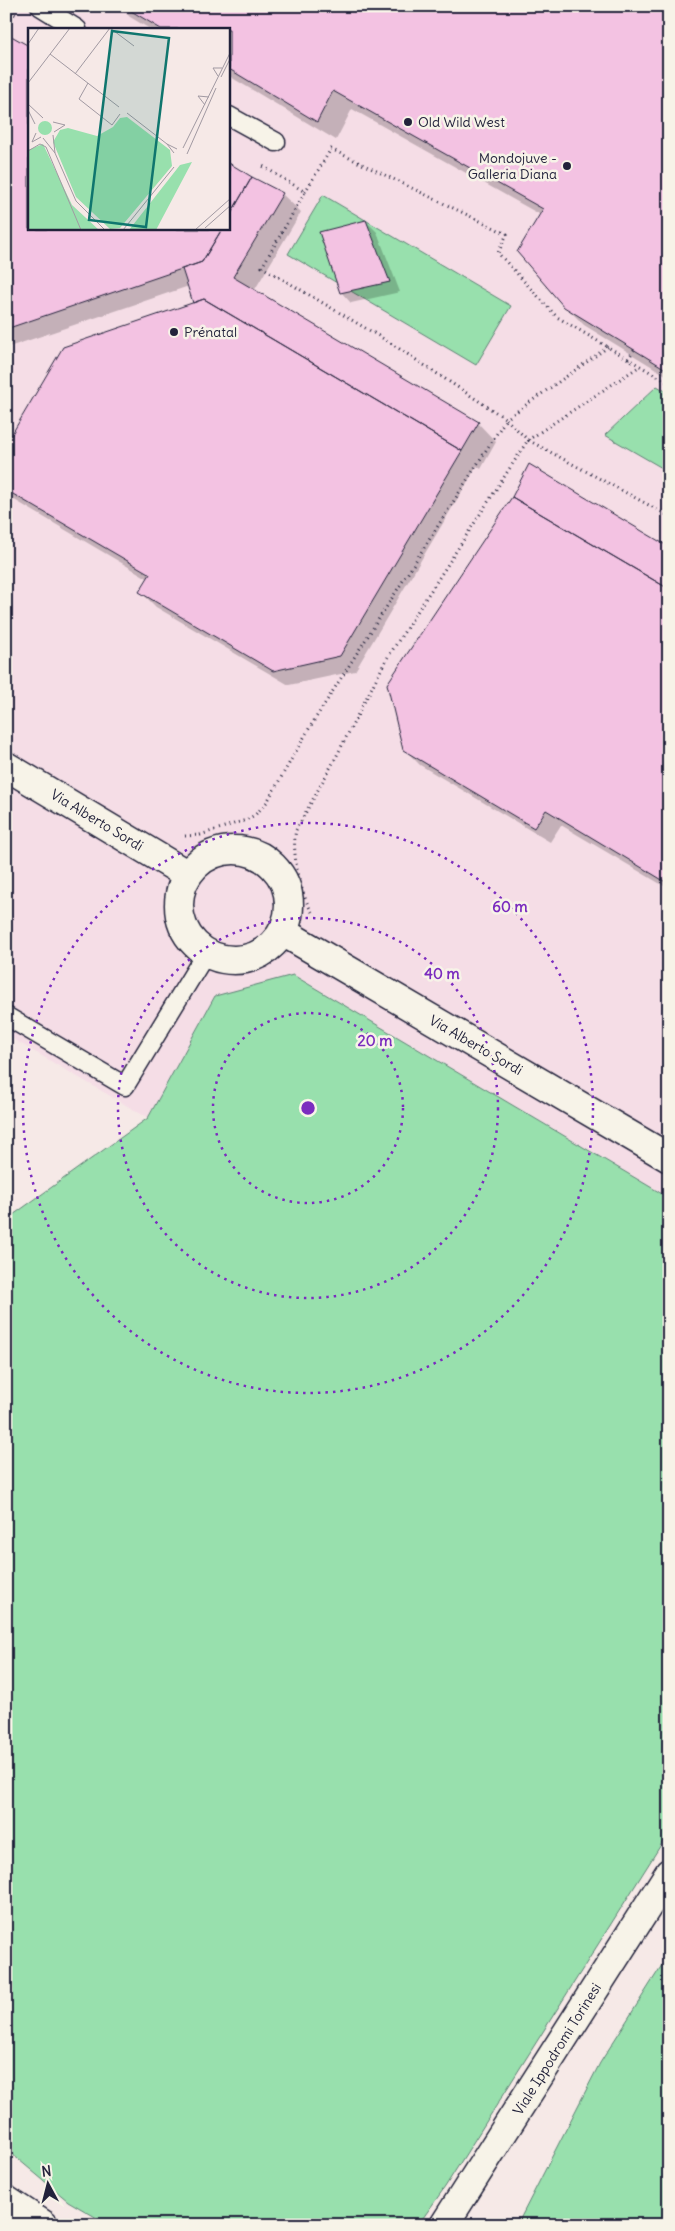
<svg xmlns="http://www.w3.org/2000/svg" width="675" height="2231" viewBox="0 0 675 2231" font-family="Delius,sans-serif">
<rect width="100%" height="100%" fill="#f6e9e7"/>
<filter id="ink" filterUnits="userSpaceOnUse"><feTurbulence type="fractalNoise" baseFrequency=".02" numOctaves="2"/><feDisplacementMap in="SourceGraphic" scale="10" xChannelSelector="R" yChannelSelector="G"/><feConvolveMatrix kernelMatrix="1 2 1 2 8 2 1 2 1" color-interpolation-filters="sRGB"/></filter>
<g filter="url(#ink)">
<!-- built -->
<path fill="#f5dde6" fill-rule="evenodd" d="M 6,6 L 669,6 L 669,1198 L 293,975 L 215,997 L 148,1118 L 6,1035 ZM 29,29 L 229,29 L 229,229 L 29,229 Z"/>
<!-- green -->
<path fill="#98e0ad" stroke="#5d8174" d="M 323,195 L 511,306 L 476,365 L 288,254 Z
M 657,386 L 669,393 L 669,472 L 605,435 Z
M 293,975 L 669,1198 L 669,1832 L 445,2187 L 418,2225 L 109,2225 L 68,2201 L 6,2149 L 6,1220 L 148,1118 L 215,996 Z
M 669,1954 L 669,2225 L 517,2225 L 600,2063 Z"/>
<!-- shadow -->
<path fill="#0003" d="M 119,6 L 669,6 L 669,377 L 584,325 L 565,306 L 541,215 L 352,109 L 336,140 L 229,76 L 229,29 L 150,29 L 130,17 Z
M 6,34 L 29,229 L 229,229 L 229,165 L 282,194 L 301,212 L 254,291 L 478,423 L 496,442 L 481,469 L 477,466 L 355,671 L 289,685 L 156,607 L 141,592 L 149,579 L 6,495 L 6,446 L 194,303 L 189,286 L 6,348 Z
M 366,221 L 377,232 L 400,292 L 351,303 L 341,292 Z
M 669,548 L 669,889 L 561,825 L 550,842 L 420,765 L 404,749 Z"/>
<!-- building -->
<path fill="#f3c2e2" stroke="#22223b" d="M 123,6 L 669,6 L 669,371 L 564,307 L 517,252 L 543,209 L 333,91 L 317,122 L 229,69 L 229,29 L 161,29 Z
M 6,33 L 29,46 L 29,229 L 222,229 L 202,262 L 6,329 Z
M 229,163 L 252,177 L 229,217 Z
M 252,177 L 283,193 L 233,277 L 479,422 L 462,451 L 204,299 L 193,303 L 182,269 L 202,262 L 222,229 L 229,229 L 229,217 Z
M 366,220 L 390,282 L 340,293 L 319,232 Z
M 204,299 L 462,451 L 340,656 L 273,671 L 139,592 L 150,574 L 6,490 L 6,444 L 63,347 Z
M 529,464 L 669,547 L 669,589 L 512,497 Z
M 512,497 L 669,589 L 669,884 L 546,810 L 534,828 L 403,750 L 387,684 Z"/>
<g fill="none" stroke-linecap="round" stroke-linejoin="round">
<!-- lane casing -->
<g stroke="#22223b" stroke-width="21">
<path id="lane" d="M 40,6 L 77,29
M 229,116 L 276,142
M 6,1016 L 125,1086 L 206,953"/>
</g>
<!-- street casing -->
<g stroke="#22223b" stroke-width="31">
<path id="street" d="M 6,766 L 188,875
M179 905a55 55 0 1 1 110 0a55 55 0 1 1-110 0Z
M 283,932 L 669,1158
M 6,2200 L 44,2225
M 444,2225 L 669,1873"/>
</g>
<!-- path -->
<path stroke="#22223b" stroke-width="3" stroke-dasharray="1 4" stroke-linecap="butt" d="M 6,9 L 16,15
M 305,192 L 331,149 L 507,234 L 498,253 L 557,317 L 669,383
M 608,347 L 506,419 L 528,440 L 640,366
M 628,359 L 634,350
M 185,836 L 200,835 L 246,820 L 255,815 L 267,802 L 310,727 L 506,419 L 389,342 L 262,267 L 305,192 L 261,165
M 312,912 C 300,893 291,852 296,830 L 334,761 L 386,660 L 528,440 L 669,516"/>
<!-- lane -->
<use href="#lane" stroke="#f7f3e8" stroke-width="18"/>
<!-- street -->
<use href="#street" stroke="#f7f3e8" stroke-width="28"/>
</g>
</g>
<!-- distance rings -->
<g fill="none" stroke="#7b2cbf" stroke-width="2.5" stroke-dasharray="2.5 5">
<circle cx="308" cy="1108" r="95"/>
<circle cx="308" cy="1108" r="190"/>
<circle cx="308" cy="1108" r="285"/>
</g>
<!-- markers -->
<g fill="#22223b" stroke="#f7f3e8" stroke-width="2">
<circle cx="408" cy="122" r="5"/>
<circle cx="567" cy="166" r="5"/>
<circle cx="174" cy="332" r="5"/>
</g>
<g text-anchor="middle" stroke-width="5" stroke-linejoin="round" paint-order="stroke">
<!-- poi labels -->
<g font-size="14" fill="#22223b" stroke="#f7f3e8" text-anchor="start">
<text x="418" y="127">Old Wild West</text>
<text x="557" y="163" text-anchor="end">Mondojuve -<tspan x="557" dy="16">Galleria Diana</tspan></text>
<text x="184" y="337">Prénatal</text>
</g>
<!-- street labels -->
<g font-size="14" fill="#22223b" stroke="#f7f3e8">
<text transform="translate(97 820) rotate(31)" y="5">Via Alberto Sordi</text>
<text transform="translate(476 1045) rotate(30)" y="5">Via Alberto Sordi</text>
<text transform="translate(557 2049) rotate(-58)" y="5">Viale Ippodromi Torinesi</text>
</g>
</g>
<!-- overview -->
<g transform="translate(28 28)">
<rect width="202" height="202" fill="#f6e9e7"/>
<path d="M 99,89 L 142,122 L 144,138 L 92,200 L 82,201 L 48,169 L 25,114 L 32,102 L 40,100 L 69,108 L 85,99 L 92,90 ZM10 100a7 7 0 1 1 14 0a7 7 0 1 1-14 0ZM 15,116 L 44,177 L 71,202 L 0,202 L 0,122 ZM 164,134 L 128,202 L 101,202 L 152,137 Z" fill="#98e0ad"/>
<path fill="none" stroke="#a199a2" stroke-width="1" d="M 82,0 L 106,18M 0,16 L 11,0M 22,26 L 91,79M 47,46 L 82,0M 190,48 L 185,40 L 194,40M 193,49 L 203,29M 0,55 L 42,0M 60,55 L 51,71 L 84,97 L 92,86M 0,76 L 15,90M 177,77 L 170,68 L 181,69M 0,82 L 7,96M 99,85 L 139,116M 25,94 L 37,97 L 26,104M 8,105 L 4,114 L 13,109M 15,110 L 27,125 L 25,107M 155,120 L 203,23M 0,123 L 12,116 L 18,119 L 53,202M 27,125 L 48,173 L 77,202M 146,125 L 139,116 L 149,121M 159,126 L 188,60M 177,200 L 203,177M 95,202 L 146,139M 167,202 L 203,170"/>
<path fill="#0f766e" fill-opacity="0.15" stroke="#0f766e" stroke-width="2.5" d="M 84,3 L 141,10 L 118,199 L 61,192 Z"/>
<rect width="202" height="202" fill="none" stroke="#22223b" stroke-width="2.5"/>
</g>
<circle cx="308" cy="1108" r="8" fill="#7b2cbf" stroke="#f7f3e8" stroke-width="2.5"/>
<g font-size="15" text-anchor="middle" font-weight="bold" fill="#7b2cbf" stroke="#f7f3e8" stroke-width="5" stroke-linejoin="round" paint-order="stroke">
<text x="510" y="912">60 m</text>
<text x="442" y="979">40 m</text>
<text x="375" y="1046">20 m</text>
</g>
<!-- margin -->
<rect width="675" height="2231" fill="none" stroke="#f7f3e8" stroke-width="25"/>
<rect x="12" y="12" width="650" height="2206" fill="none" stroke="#22223b" stroke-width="2" filter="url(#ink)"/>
<!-- north arrow -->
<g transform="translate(48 2184) rotate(353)" stroke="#f7f3e8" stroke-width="4" paint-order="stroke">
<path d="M0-4L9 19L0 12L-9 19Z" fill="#22223b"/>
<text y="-8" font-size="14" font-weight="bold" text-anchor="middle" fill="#22223b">N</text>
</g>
</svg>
